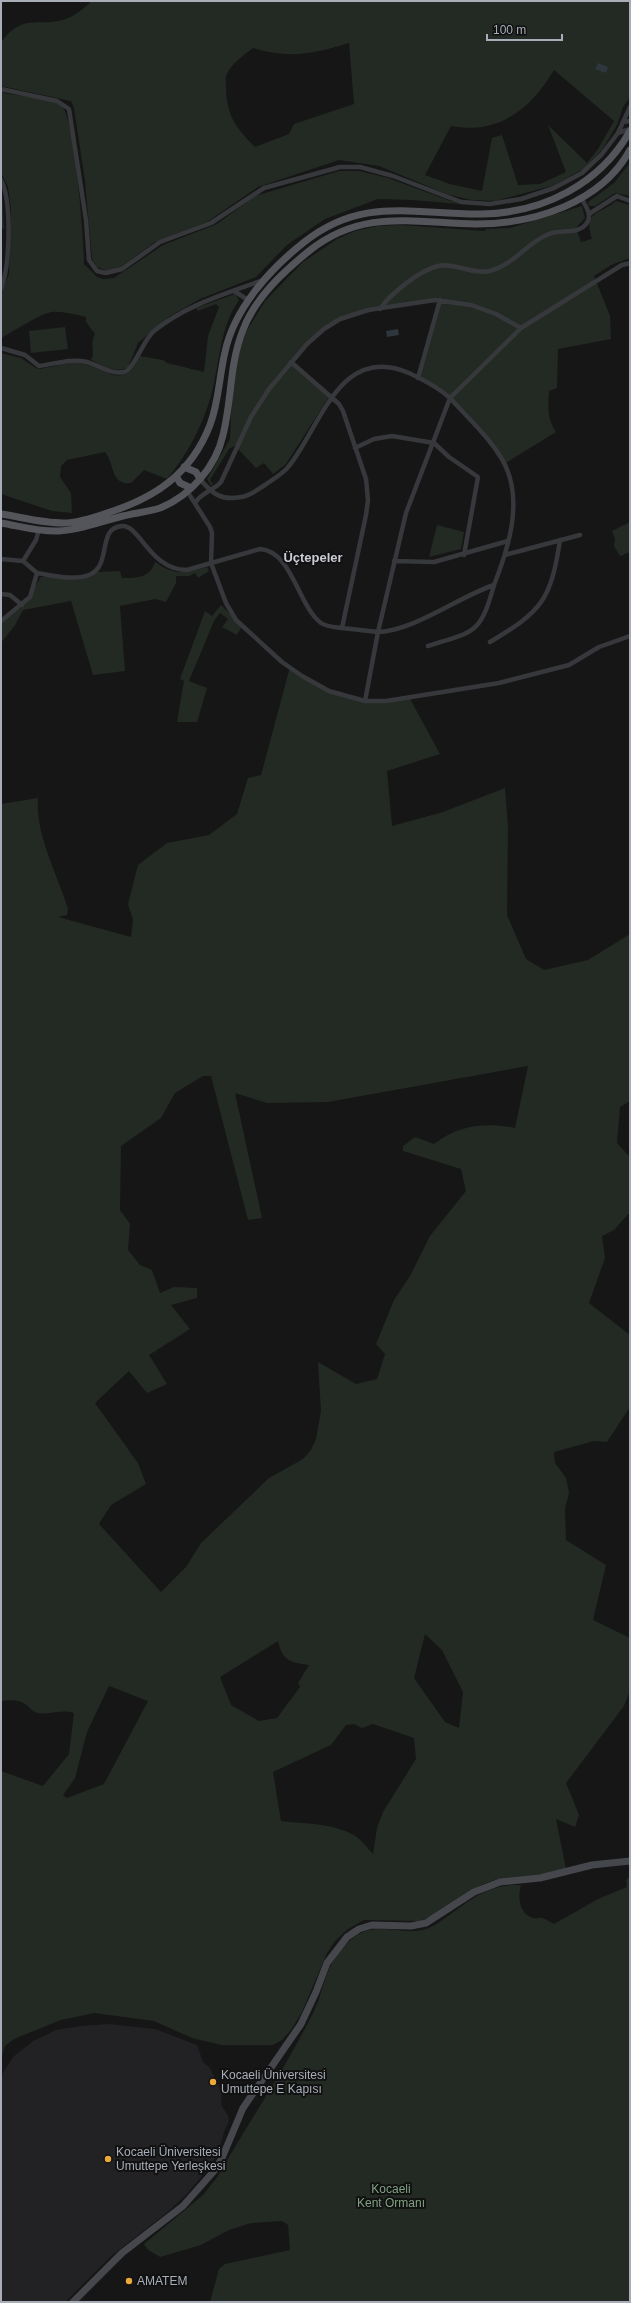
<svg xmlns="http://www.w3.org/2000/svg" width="631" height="2303" viewBox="0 0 631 2303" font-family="Arial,sans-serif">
<rect width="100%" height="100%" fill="#161617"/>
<!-- built -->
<path fill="#222224" d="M 108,2024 L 155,2029 L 197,2045 L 203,2062 L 210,2068 L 222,2093 L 221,2105 L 228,2115 L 229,2121 L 224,2132 L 218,2153 L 211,2165 L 186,2195 L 164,2215 L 111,2256 L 65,2302 L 1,2302 L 1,2076 L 13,2057 L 33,2041 L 56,2030 L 81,2026 Z"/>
<!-- green -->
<path fill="#222a23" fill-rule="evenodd" d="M 92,1 L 630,1 L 630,97 L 623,107 L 617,125 L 602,150 L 583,169 L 555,185 L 495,201 L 472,200 L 449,195 L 379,166 L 339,160 L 258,187 L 207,222 L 155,242 L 121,267 L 107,271 L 97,267 L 92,259 L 85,181 L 74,108 L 71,101 L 1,86 L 1,42 C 24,12 37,28 66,19 C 75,16 85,7 92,1 ZM 349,43 L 354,104 L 294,124 L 289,134 L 255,147 C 236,128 227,116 226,89 C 226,84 225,77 227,74 C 232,63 244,55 253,48 C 290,59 313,54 349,43 ZM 554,70 L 614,121 L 598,149 L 587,163 L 548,125 L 566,172 L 540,184 L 518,185 L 502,135 L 492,138 L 482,191 L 450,184 L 425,175 L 451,126 C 498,135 531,109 554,70 Z
M 1,92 C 18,97 47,96 61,105 C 75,115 84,242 84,264 L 97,277 L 103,279 L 114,278 L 163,245 L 217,224 L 255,196 L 339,171 L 359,171 L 388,178 L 459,204 L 413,200 L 378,199 L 325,219 L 287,245 L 256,277 L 200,299 L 170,316 L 138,343 L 128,367 C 116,374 102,365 91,360 C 96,351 89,344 95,334 L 86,322 L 86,317 C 77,315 61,311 52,312 C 41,313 13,332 1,338 L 1,294 L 9,274 L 11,209 L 8,187 L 1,173 Z
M 630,163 L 630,196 L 615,193 L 595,206 L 589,206 L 588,202 L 614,183 Z
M 1,188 L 2,192 L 4,229 L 1,228 Z
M 616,201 L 630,205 L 630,258 L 611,265 L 594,276 L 610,316 L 611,339 L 558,349 L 557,388 L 549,391 C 548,407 547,418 556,432 L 504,464 L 496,450 L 450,398 L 418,378 L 440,301 L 380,309 L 331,324 L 291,362 L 330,395 L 286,464 L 273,474 L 264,463 L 256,468 L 237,448 L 238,444 L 229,449 L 210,480 L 213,484 L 211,486 L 207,479 L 230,439 L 232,390 L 240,349 L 246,332 L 265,301 L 303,262 L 337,239 L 355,231 L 377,226 L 401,225 L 485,231 L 486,229 L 510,228 L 582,206 L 585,218 L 576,228 L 581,242 L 592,239 C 583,211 599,215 616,201 Z
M 235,294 L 239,300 C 219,329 220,363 211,396 C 202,427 187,455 167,479 L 144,470 L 131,483 C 110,485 115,464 105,452 L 67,460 L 61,466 L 60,477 L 71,493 L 72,513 L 52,511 L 1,494 L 1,353 L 21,358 L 36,368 L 40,369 C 53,367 68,362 80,363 C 107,367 122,393 140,356 L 163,360 L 167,363 L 204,372 L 208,336 L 219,307 L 216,304 L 198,311 L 196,308 Z
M 65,327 L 68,349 L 31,353 L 29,331 Z
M 630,522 L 630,552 L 620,556 L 614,546 L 615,539 L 612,531 Z
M 437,525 L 464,532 L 461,549 L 429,557 Z
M 155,562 C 175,576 185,573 207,567 L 209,571 L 198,578 L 195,573 L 189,576 L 176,576 L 176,583 L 166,602 L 155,599 L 120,606 L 125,671 L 93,675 L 71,601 L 23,610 L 15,625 L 1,643 L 1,622 L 22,607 L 41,577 L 85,577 L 96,572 L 120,571 L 122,578 C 137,578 150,578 155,562 Z
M 221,605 L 242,626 L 237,635 L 222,627 L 228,619 L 220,613 L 214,621 L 189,681 L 207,688 L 197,722 L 177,722 L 184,681 L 180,679 L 205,611 L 212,616 Z
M 290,667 L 329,691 L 365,701 L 409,697 L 440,754 L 387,771 L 392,826 L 443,812 L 505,788 L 508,827 L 507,915 L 526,959 L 544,970 L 588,960 L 630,934 L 630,1101 L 620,1107 L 617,1143 L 630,1157 L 630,1212 L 614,1230 L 602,1236 L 605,1258 L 589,1303 L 630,1335 L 630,1407 L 607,1442 L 594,1441 L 554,1452 L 555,1463 L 566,1478 L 569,1493 L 565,1508 L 566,1540 L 606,1565 L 593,1620 L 630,1638 L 630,1691 L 624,1706 L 566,1783 L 579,1815 L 575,1827 L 556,1819 L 566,1869 L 530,1877 L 497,1879 L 481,1885 L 430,1917 L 419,1921 L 364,1920 L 348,1929 L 335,1941 L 327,1953 L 302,2012 L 291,2030 L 282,2040 L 273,2045 L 221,2045 L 192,2038 L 154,2021 L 94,2013 L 61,2020 L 14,2039 L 5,2046 L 1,2060 L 1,1771 L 43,1786 L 69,1754 L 74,1713 C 59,1708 47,1717 35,1712 C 31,1710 28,1706 25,1704 C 18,1699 9,1700 1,1701 L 1,804 L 38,798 C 35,835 58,875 68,909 L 67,915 L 58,917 L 131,937 L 133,920 L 128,904 L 138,865 L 167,843 L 209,835 L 237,814 L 248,778 L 261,775 ZM 528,1066 L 515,1128 C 485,1122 458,1125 434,1144 L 415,1137 L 403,1146 L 403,1151 L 461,1169 L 466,1191 L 430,1236 L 410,1276 L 394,1300 L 376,1344 L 385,1354 L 377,1379 L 356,1384 L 318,1362 L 321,1411 L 316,1439 L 311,1450 L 303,1459 L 269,1478 L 201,1543 L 186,1567 L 161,1592 L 99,1524 L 111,1505 L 146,1484 L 138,1463 L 95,1403 L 129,1371 L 147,1393 L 167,1384 L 149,1355 L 190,1329 L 171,1305 L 197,1298 L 197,1288 L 174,1287 L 160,1293 L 152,1270 L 140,1265 L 128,1250 L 130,1224 L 120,1210 L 121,1146 L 161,1118 L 175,1093 L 203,1076 L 211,1076 L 248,1220 L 262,1218 L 235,1093 L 267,1103 L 328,1102 ZM 425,1634 L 442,1650 L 463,1692 L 459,1728 L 445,1722 L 414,1678 ZM 278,1641 C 283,1661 289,1662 309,1665 L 298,1683 L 300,1687 L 277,1718 L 259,1721 L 231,1705 L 220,1677 ZM 109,1686 L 148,1701 L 104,1784 L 67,1798 L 63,1795 L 75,1778 L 87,1732 ZM 354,1724 L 362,1728 L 373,1724 L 414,1738 L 416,1759 L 383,1812 L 377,1828 L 373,1854 C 368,1849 364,1843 358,1838 C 338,1823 305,1824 281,1821 L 273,1772 L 331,1745 L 346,1725 Z
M 630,1876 L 630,2302 L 210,2302 L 219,2269 L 225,2264 L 290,2250 L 288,2225 L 282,2221 L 251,2223 L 229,2230 L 201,2245 L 160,2257 L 147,2249 L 144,2244 L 203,2195 L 218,2176 C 249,2121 286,2068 314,2011 C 322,1995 324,1975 334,1960 C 340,1951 349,1939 359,1934 C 382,1921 410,1939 433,1926 C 463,1908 482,1883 521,1885 C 518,1897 518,1913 533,1918 C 536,1919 539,1917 542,1918 C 546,1919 550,1922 554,1924 L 598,1899 L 627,1887 L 626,1880 Z"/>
<!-- water -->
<path fill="#2e373d" d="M 598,63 L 608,67 L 606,73 L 595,69 Z
M 398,329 L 399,335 L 387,337 L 386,331 Z"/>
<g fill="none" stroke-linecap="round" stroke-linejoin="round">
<!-- street -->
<path stroke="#37383c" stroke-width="4.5" d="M 1,89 L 57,101 L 69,109 L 86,220 L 89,260 L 97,271 L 106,273 L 122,269 L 160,242 L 211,223 L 264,188 L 340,167 L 360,167 L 393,176 L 461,202 L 490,204 L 521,199 L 554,188 L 582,173 L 602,154 L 618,133 L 623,122 L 630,121
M 623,122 L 630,107
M 618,133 L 630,129
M 1,180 C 12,201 10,266 1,289
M 589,214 L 617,196 L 630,201
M 234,291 L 248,300
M 380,309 C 390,294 420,270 438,266 C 455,262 472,275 490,271 C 514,265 526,243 549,234 C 560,229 578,235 586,224 C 593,216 586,207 582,199
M 1,348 L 25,355 L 39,366 C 55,364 71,358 87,362 C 98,365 112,375 124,372 C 134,370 143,340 154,331 C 186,305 225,294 263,280
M 291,362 L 339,404 L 343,411 L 366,479 L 368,500 L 366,515 L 342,628 L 378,632 L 365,701 L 386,701 L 499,683 L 569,665 L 599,647 L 630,636
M 418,378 L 440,300
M 355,448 L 374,439 L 392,436 L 434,443 L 449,457 L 478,477 L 464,555
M 200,479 C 212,494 222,501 241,497 C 250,496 257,490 265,485 C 273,479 283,474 289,466 C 321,426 340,343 409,373 C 424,380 438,387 450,398 L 406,513 L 378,632 C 416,630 458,597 494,585 C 480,635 475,631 428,646
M 187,491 L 210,527 L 212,533 L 211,563 L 226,603 L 236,620 L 282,662 L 302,676 L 329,691 L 365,701
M 195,503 C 202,492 213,491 221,482 L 251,417 L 269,389 L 307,344 L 324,329 L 340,319 L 368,310 L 435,300 L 471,305 L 496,314 L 521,328
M 505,555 L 580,535
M 1,559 L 23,561
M 394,561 L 434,562 L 508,541
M 37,573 L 23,561 L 36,540 L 39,529
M 494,585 C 509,547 524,499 503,461 C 490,438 468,418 450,398 L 521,328 L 622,265 L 630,263
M 1,594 L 10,595 L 22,605
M 1,621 L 30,597 L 37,573 C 51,575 74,581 89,575 C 113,565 96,528 122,526 C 140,525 150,570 187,570 L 260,549 C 292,551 298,606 321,623 C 327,627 335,627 342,628
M 490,642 C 542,611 551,600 560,540"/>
<!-- secondary -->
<path stroke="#45474c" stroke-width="7" d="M 73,2302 L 122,2253 L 183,2206 L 214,2171 L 222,2158 L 243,2108 L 301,2024 L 316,1992 L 327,1963 L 347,1937 L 359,1929 L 372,1925 L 411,1926 L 426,1923 L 474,1892 L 500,1882 L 540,1878 L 592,1865 L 630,1861"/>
<!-- primary -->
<path stroke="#53555b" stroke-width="7" d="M 184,467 L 196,472 L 200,479
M 176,476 L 180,483 L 191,488
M 1,514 C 21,517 42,523 63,523 C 78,523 93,518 107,513 C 155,498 191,474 210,425 C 219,401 219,377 225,352 C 234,309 269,270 303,243 C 363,195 414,215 482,214 C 543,213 600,184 630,131
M 1,523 C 19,526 40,532 59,531 C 81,530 102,521 123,516 C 135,513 148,512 160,508 C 190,496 216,467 223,435 C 232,400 229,365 243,330 C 255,298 283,272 309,251 C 363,208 414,223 476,224 C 534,224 601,203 630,150"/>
</g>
<!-- markers -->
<g fill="#eaa93b" stroke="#111112" stroke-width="1.5">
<circle cx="213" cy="2082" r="4"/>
<circle cx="108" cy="2159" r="4"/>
<circle cx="129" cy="2281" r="4"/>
</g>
<g text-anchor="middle" stroke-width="4" stroke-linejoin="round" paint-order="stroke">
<!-- poi labels -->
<g font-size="12" fill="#a8adb7" stroke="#111112" text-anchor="start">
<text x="221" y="2079">Kocaeli Üniversitesi<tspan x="221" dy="14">Umuttepe E Kapısı</tspan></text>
<text x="116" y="2156">Kocaeli Üniversitesi<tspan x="116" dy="14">Umuttepe Yerleşkesi</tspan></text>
<text x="137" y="2285">AMATEM</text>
</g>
<!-- park labels -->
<g font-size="12" fill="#80a181" stroke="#111112">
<text x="391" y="2193">Kocaeli<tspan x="391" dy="14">Kent Ormanı</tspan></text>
</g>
<!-- neighbourhood labels -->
<g font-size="13" font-weight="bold" fill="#c9ccd3" stroke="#111112">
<text x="313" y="562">Üçtepeler</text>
</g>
</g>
<!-- border -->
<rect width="631" height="2303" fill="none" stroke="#a8adb7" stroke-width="4"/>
<!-- scale -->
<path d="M487 34v6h75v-6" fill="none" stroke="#a8adb7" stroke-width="2"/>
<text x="493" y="34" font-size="12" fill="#a8adb7" stroke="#111112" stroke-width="3" paint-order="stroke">100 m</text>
</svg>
